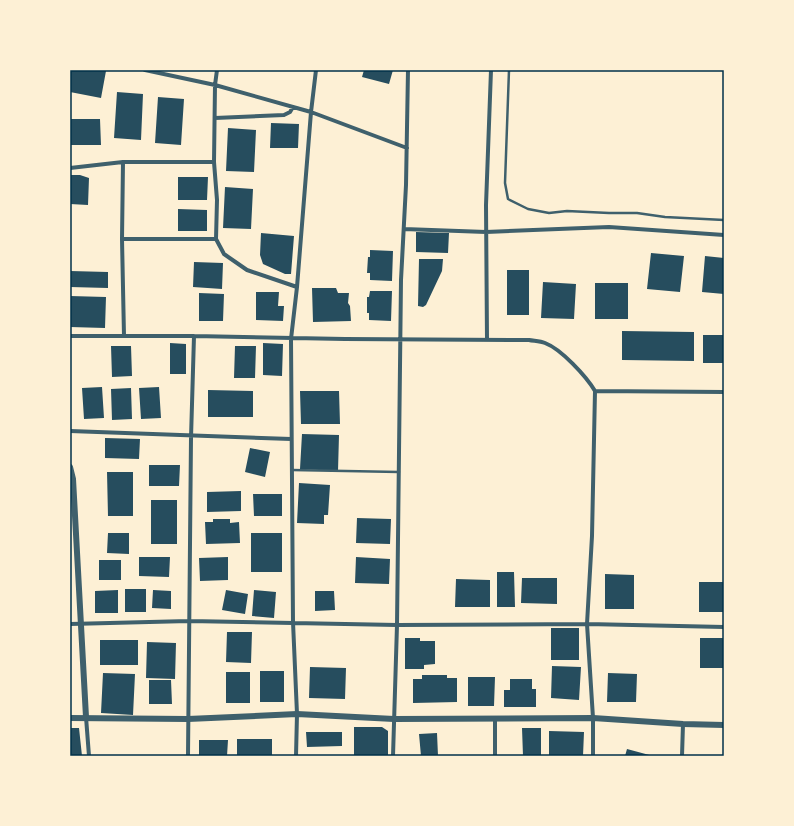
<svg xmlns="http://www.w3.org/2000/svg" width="794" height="826" viewBox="0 0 794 826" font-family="Raleway,sans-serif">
<rect width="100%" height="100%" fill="#fdf0d5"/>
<!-- building -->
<path fill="#264d5e" d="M 70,70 L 106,71 L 101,98 L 70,92 Z
M 364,70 L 393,70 L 389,84 L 362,77 Z
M 117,92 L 143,94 L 141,140 L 114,138 Z
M 158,97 L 184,99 L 181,145 L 155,143 Z
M 70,119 L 100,119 L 101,145 L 70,145 Z
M 271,123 L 299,124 L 298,148 L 270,148 Z
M 228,128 L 256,130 L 254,172 L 226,171 Z
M 70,175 L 80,175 L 89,178 L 88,205 L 70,204 Z
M 178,177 L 208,177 L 207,200 L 178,200 Z
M 225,187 L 253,189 L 251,229 L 223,228 Z
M 178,209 L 207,210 L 207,231 L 178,231 Z
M 416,232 L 449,233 L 448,253 L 416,252 Z
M 261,233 L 294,236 L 291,274 L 285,274 L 263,264 L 260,255 Z
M 370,250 L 393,251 L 392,281 L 370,280 L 370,273 L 367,273 L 368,257 L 370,257 Z
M 651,253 L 684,256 L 680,292 L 647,289 Z
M 705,256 L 724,258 L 724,294 L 702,292 Z
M 419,259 L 443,259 L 442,271 L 426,305 L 423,307 L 418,306 Z
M 194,262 L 223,263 L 222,289 L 193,287 Z
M 507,270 L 529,270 L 529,315 L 507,315 Z
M 70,271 L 108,272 L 108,288 L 70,287 Z
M 543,282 L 576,284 L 574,319 L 541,318 Z
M 595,283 L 628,283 L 628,319 L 595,319 Z
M 312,288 L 336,288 L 338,293 L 349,293 L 348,303 L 350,306 L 351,321 L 313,322 Z
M 370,291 L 392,291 L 391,321 L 369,320 L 369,313 L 367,313 L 367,297 L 369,297 Z
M 256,292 L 279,292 L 278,306 L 284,306 L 283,321 L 256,320 Z
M 199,293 L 224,294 L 223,321 L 199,321 Z
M 70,296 L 106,297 L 105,328 L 70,327 Z
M 622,331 L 694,332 L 694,361 L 622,360 Z
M 703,335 L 724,335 L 724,363 L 703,363 Z
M 170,343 L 186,344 L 186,374 L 170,374 Z
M 263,343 L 283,344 L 282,376 L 263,375 Z
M 111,346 L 131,346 L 132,376 L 112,377 Z
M 235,346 L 256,346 L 255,378 L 234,378 Z
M 102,387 L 104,418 L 84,419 L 82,388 Z
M 159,387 L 161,418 L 141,419 L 139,388 Z
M 131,388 L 132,419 L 112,420 L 111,389 Z
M 208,390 L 253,391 L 253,417 L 208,417 Z
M 300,391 L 339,391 L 340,424 L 301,424 Z
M 302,434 L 339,435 L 338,471 L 300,469 Z
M 105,438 L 140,439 L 139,459 L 105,458 Z
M 250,448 L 270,452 L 265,477 L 245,472 Z
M 149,465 L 180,465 L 179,486 L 149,486 Z
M 107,472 L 133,472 L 133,516 L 108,516 Z
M 299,483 L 330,485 L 328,515 L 324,515 L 324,524 L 297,523 Z
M 241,491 L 241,511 L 207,512 L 207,492 Z
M 253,494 L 282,494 L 282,516 L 254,516 Z
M 151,500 L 177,500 L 177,544 L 151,544 Z
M 357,518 L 391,519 L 390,544 L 356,543 Z
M 213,519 L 230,519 L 230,523 L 239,522 L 240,543 L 206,544 L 205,522 L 213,522 Z
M 108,533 L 129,533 L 129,554 L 107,553 Z
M 251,533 L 282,533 L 282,572 L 251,572 Z
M 139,557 L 170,557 L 169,577 L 139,576 Z
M 228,557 L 228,580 L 200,581 L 199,558 Z
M 356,557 L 390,559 L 389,584 L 355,583 Z
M 99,560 L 121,560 L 121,580 L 99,580 Z
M 497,572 L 514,572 L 515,607 L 497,607 Z
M 605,574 L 634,575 L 634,609 L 605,609 Z
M 522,578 L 557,578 L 557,604 L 521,603 Z
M 456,579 L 490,580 L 490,607 L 455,607 Z
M 699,582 L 724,582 L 724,612 L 699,612 Z
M 125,589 L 146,589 L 146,612 L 125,612 Z
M 118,590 L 118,613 L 95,613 L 95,591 Z
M 153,590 L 171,591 L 171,609 L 152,608 Z
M 226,590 L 248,594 L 245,614 L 222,610 Z
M 254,590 L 276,592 L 274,618 L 252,616 Z
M 315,591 L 334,591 L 335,610 L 315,611 Z
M 551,628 L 579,628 L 579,660 L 551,660 Z
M 227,632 L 252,632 L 251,663 L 226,662 Z
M 405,638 L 420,638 L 420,641 L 435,641 L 435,664 L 424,665 L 424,669 L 405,669 Z
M 700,638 L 724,638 L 724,668 L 700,668 Z
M 100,640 L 138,640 L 138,665 L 100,665 Z
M 147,642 L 176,643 L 175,679 L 146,678 Z
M 552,666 L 581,667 L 579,700 L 551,698 Z
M 310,667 L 346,668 L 345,699 L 309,698 Z
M 260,671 L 284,671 L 284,702 L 260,702 Z
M 226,672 L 250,672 L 250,703 L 226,703 Z
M 103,673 L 135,674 L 133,715 L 101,713 Z
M 608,673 L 637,674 L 636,702 L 607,702 Z
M 422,675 L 447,675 L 447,678 L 457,678 L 457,702 L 413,703 L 413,679 L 422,679 Z
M 468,677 L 495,677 L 494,706 L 468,706 Z
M 510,679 L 532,679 L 532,689 L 536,689 L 536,707 L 504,707 L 504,690 L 510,690 Z
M 149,680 L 171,680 L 172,704 L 149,704 Z
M 354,727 L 382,727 L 388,731 L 388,756 L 354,756 Z
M 70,728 L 79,728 L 82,756 L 70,756 Z
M 522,728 L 541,728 L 541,756 L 523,756 Z
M 549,731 L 584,732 L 583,756 L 549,756 Z
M 306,732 L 342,732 L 342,746 L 307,747 Z
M 437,733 L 438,756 L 421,756 L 419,734 Z
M 237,739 L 272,739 L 272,755 L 237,755 Z
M 199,740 L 228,740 L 227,756 L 199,756 Z
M 627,749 L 653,756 L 625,756 Z"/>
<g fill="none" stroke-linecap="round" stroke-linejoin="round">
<!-- service -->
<path stroke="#3f606c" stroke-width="2.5" d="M 509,70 L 505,183 L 508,199 L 528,209 L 549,213 L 567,211 L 609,213 L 637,213 L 665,217 L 724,220
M 292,470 L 399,472"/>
<!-- minor -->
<path stroke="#3f606c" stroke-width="4" d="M 145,70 L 215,85 L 311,112 L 407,148
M 215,118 L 284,115 L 290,112 L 293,107
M 123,162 L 122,239 L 124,336
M 70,168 L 123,162 L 214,162
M 404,229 L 486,232 L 609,227 L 724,235
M 122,239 L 216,239 L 224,254 L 247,270 L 297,287
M 216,239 L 217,200 L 214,162 L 215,85 L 217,70
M 70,336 L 194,336 L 345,339 L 529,340 C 534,341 540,341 545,343 C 561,349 586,376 595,391 L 592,536 L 587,624 L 593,718 L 593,756
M 487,339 L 486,205 L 491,70
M 595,391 L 724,392
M 70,431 L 291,439
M 70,624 L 189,621 L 397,625 L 587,624 L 724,627
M 86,717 L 89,756
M 495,719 L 495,756
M 188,756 L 191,438 L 194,336
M 296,756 L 297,714 L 293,622 L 291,339 L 297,287 L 311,112 L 316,70
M 393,756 L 397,625 L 401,280 L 406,185 L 408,70
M 682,756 L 683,724"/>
<!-- tertiary -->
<path stroke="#3f606c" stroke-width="6" d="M 70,467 L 73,479 L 86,717
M 70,718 L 188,719 L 297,714 L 394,719 L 593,718 L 683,724 L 724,725"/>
</g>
<!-- border -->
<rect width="794" height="826" fill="none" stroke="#fdf0d5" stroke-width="142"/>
<rect x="71" y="71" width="652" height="684" fill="none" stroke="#003049" stroke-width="1.5"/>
</svg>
